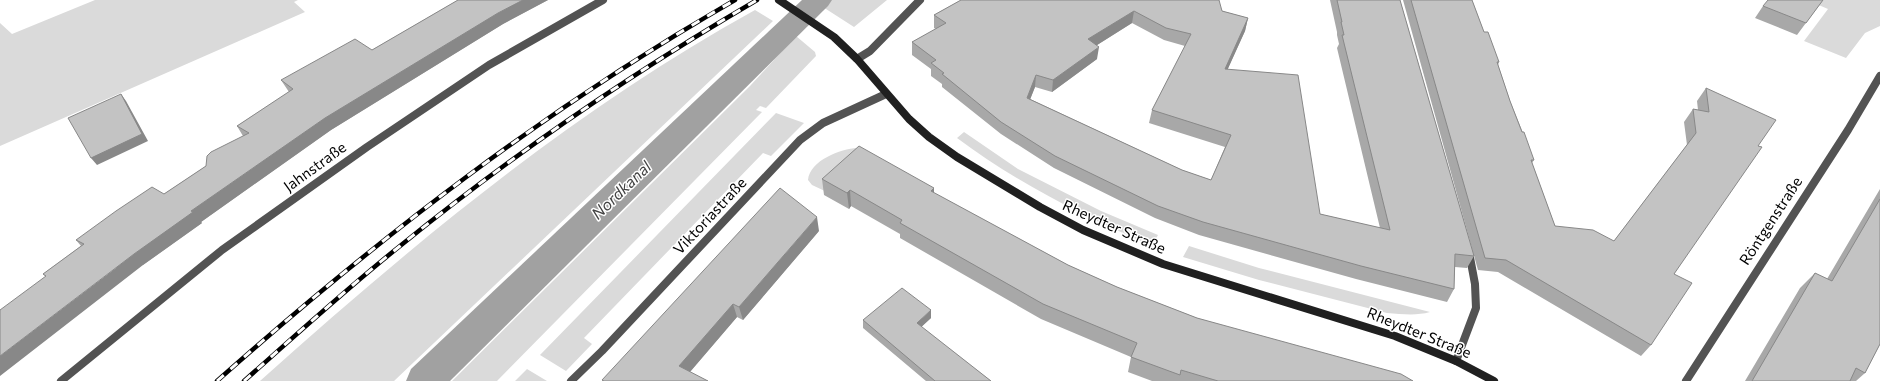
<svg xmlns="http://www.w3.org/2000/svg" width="1880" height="381" viewBox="0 0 1880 381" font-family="Commissioner,sans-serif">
<rect width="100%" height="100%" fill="#fff"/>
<!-- green -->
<path fill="#dadada" d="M 95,0 L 298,0 L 294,2 L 305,12 L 0,146 L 0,23 L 12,34 Z
M 812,0 L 887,0 L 854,27 Z
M 1807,0 L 1880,0 L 1880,26 L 1865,33 L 1846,58 L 1804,41 L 1828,9 Z
M 755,10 L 773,21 L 394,381 L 260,381 C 414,243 574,110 755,10 Z
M 796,36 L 815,52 L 816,56 L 766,108 L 760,106 L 756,110 L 762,112 L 497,381 L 452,381 L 750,86 Z
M 776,113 L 804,123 L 771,156 L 763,153 L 584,338 L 592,344 L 566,371 L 540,355 Z
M 964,132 L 1018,169 L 1101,211 L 1158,235 L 1152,246 C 1083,216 1017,183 957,138 Z
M 857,148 L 827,192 L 812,185 L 808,180 C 810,160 841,149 857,148 Z
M 1189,246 L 1259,268 L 1430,312 C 1416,316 1402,314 1387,313 L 1259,280 L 1183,257 Z
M 527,369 L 547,381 L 515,381 Z"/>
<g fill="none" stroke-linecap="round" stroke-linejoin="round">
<!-- canal -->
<path fill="#a1a1a1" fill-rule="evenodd" d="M 802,0 L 832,0 L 828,6 L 450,381 L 406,381 L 411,369 Z"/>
<!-- minor -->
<path stroke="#535353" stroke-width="8" d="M 857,59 L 870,51 L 920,0
M 1456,361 L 1476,308 L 1475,284 L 1469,252
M 61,381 L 222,250 L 367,147 L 489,65 L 603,0
M 571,381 L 602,351 L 800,140 L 823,123 L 886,94
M 1686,381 L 1848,130 L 1880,76"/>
<!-- secondary -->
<path stroke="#202020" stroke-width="8" d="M 779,0 L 834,37 L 857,59 L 909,119 L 929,137 L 957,157 L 1040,207 L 1083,230 L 1163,264 L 1395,336 L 1456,361 L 1494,381"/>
<!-- rail casing -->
<g stroke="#000" stroke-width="4.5">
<path id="rail" d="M 217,381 C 379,237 547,108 735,0
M 244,381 C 295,336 346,289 400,246 C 512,155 632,73 757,0"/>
</g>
<!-- rail -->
<use href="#rail" stroke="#fff" stroke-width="3" stroke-dasharray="9" stroke-linecap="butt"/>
</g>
<!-- wall -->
<path fill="#a8a8a8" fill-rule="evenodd" d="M 458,0 L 548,0 L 503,24 L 331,130 L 201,222 L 202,223 L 143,265 L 45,276 L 43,274 L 81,246 L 76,240 L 164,194 L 206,166 L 243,136 L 237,126 L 289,92 L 281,80 L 372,50 Z
M 961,0 L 1222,11 L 1248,18 L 1245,31 L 1227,70 L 1320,214 L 1380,228 L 1337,48 L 1339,44 L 1337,35 L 1337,32 L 1330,0 L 1400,0 L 1474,256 L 1467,268 L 1455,267 L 1454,289 L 1447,302 L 1356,279 L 1199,235 L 1155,218 L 1054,168 L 1001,134 L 942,87 L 942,84 L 931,76 L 931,69 L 912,55 L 912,42 L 936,29 L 934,28 L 934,15 ZM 1132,23 L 1164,40 L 1185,46 L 1152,110 L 1149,123 L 1225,147 L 1211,180 L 1182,170 L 1030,99 L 1035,87 L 1052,92 L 1097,59 L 1097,45 Z
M 1403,0 L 1472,0 L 1484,32 L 1499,62 L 1498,65 L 1510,101 L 1534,160 L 1532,163 L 1555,226 L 1614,241 L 1687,145 L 1684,122 L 1693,109 L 1698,110 L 1697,101 L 1706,88 L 1758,146 L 1674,274 L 1651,345 L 1641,356 L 1498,272 L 1478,270 Z
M 1823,0 L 1797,35 L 1755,18 L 1763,6 Z
M 822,179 L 934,188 L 934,193 L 1068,265 L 1117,287 L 1197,318 L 1413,381 L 1152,381 L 1128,372 L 1131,357 L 1041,319 L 900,238 L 900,234 L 851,206 L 849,209 L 824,195 Z
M 1880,189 L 1880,344 L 1865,373 L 1856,381 L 1745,381 L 1800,288 L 1815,273 L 1827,279 Z
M 819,231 L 743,320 L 737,317 L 690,372 L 708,381 L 602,381 L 602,380 Z
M 931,318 L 921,327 L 991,381 L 926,381 L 863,328 L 863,320 Z"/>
<!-- shaded-wall -->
<path fill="#888" d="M 523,0 L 548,0 L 503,24 L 331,130 L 201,222 L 202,223 L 143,265 L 0,376 L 0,356 L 191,211 L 325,118 L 498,13 Z
M 1134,11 L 1132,23 L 1086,52 L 1088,39 Z
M 1248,18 L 1245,31 L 1222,82 L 1225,69 Z
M 1099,47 L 1097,59 L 1052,92 L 1053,80 Z
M 1036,75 L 1035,87 L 1026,110 L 1027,98 Z
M 121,94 L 126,101 L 148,141 L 97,165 L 91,158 Z
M 934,188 L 934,204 L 931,191 Z
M 850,190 L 851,206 L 849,209 L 847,193 Z
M 817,217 L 819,231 L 743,320 L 739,307 Z
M 733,304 L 737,317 L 683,380 L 679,366 Z
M 931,310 L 931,318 L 917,331 L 917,323 Z"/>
<!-- building -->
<path fill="#c3c3c3" stroke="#888" fill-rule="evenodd" d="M 458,0 L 523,0 L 498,13 L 325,118 L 191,211 L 193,212 L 134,254 L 0,356 L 0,310 L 46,276 L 43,274 L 84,244 L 76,240 L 116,211 L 152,187 L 164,194 L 206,166 L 207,156 L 211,152 L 249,133 L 237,126 L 293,89 L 281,80 L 355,39 L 372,50 Z
M 961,0 L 1219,0 L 1222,11 L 1248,18 L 1225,69 L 1298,75 L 1320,214 L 1390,230 L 1342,35 L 1344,35 L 1341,22 L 1342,22 L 1337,0 L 1400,0 L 1474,256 L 1455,254 L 1454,289 L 1361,266 L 1203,222 L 1158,206 L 1055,156 L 1001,122 L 942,74 L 944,73 L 931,63 L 936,60 L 912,42 L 946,23 L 934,15 ZM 1134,11 L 1166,28 L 1191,34 L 1152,110 L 1231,135 L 1211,180 L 1182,170 L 1027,98 L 1036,75 L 1053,80 L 1099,47 L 1088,39 Z
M 1411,0 L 1472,0 L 1484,32 L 1488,32 L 1499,62 L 1497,62 L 1510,101 L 1522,132 L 1524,132 L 1534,160 L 1531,160 L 1555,226 L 1593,230 L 1614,241 L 1696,133 L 1693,109 L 1709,112 L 1706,88 L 1776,120 L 1758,146 L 1762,147 L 1674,274 L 1692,283 L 1651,345 L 1506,260 L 1485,258 Z
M 1768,0 L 1823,0 L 1806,23 L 1763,6 Z
M 121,94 L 142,134 L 91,158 L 68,118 Z
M 859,146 L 934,188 L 931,191 L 1068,265 L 1117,287 L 1197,318 L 1401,374 L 1413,381 L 1218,381 L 1181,370 L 1180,375 L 1131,357 L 1137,343 L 1043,304 L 900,223 L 902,220 L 850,190 L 847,193 L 822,179 Z
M 780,188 L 817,217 L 739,307 L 733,304 L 679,366 L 708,381 L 604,381 L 602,380 Z
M 1880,199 L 1880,344 L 1865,373 L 1856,368 L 1850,381 L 1752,381 L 1815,273 L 1832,281 Z
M 902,288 L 931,310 L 917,323 L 991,381 L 935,381 L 863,320 Z"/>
<g text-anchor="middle" stroke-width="3" stroke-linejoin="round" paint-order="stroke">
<!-- street labels -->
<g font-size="15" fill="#000" stroke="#fff">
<text transform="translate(315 167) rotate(-36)" y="5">Jahnstraße</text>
<text transform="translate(710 216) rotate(-47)" y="5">Viktoriastraße</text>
<text transform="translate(1771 221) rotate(-57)" y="5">Röntgenstraße</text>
<text transform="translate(1114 227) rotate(24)" y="5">Rheydter Straße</text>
<text transform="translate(1419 333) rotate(22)" y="5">Rheydter Straße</text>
</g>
<!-- water labels -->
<g font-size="16" font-style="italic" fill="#424242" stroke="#fff">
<text transform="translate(621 190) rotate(-44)" y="6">Nordkanal</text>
</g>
</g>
</svg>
